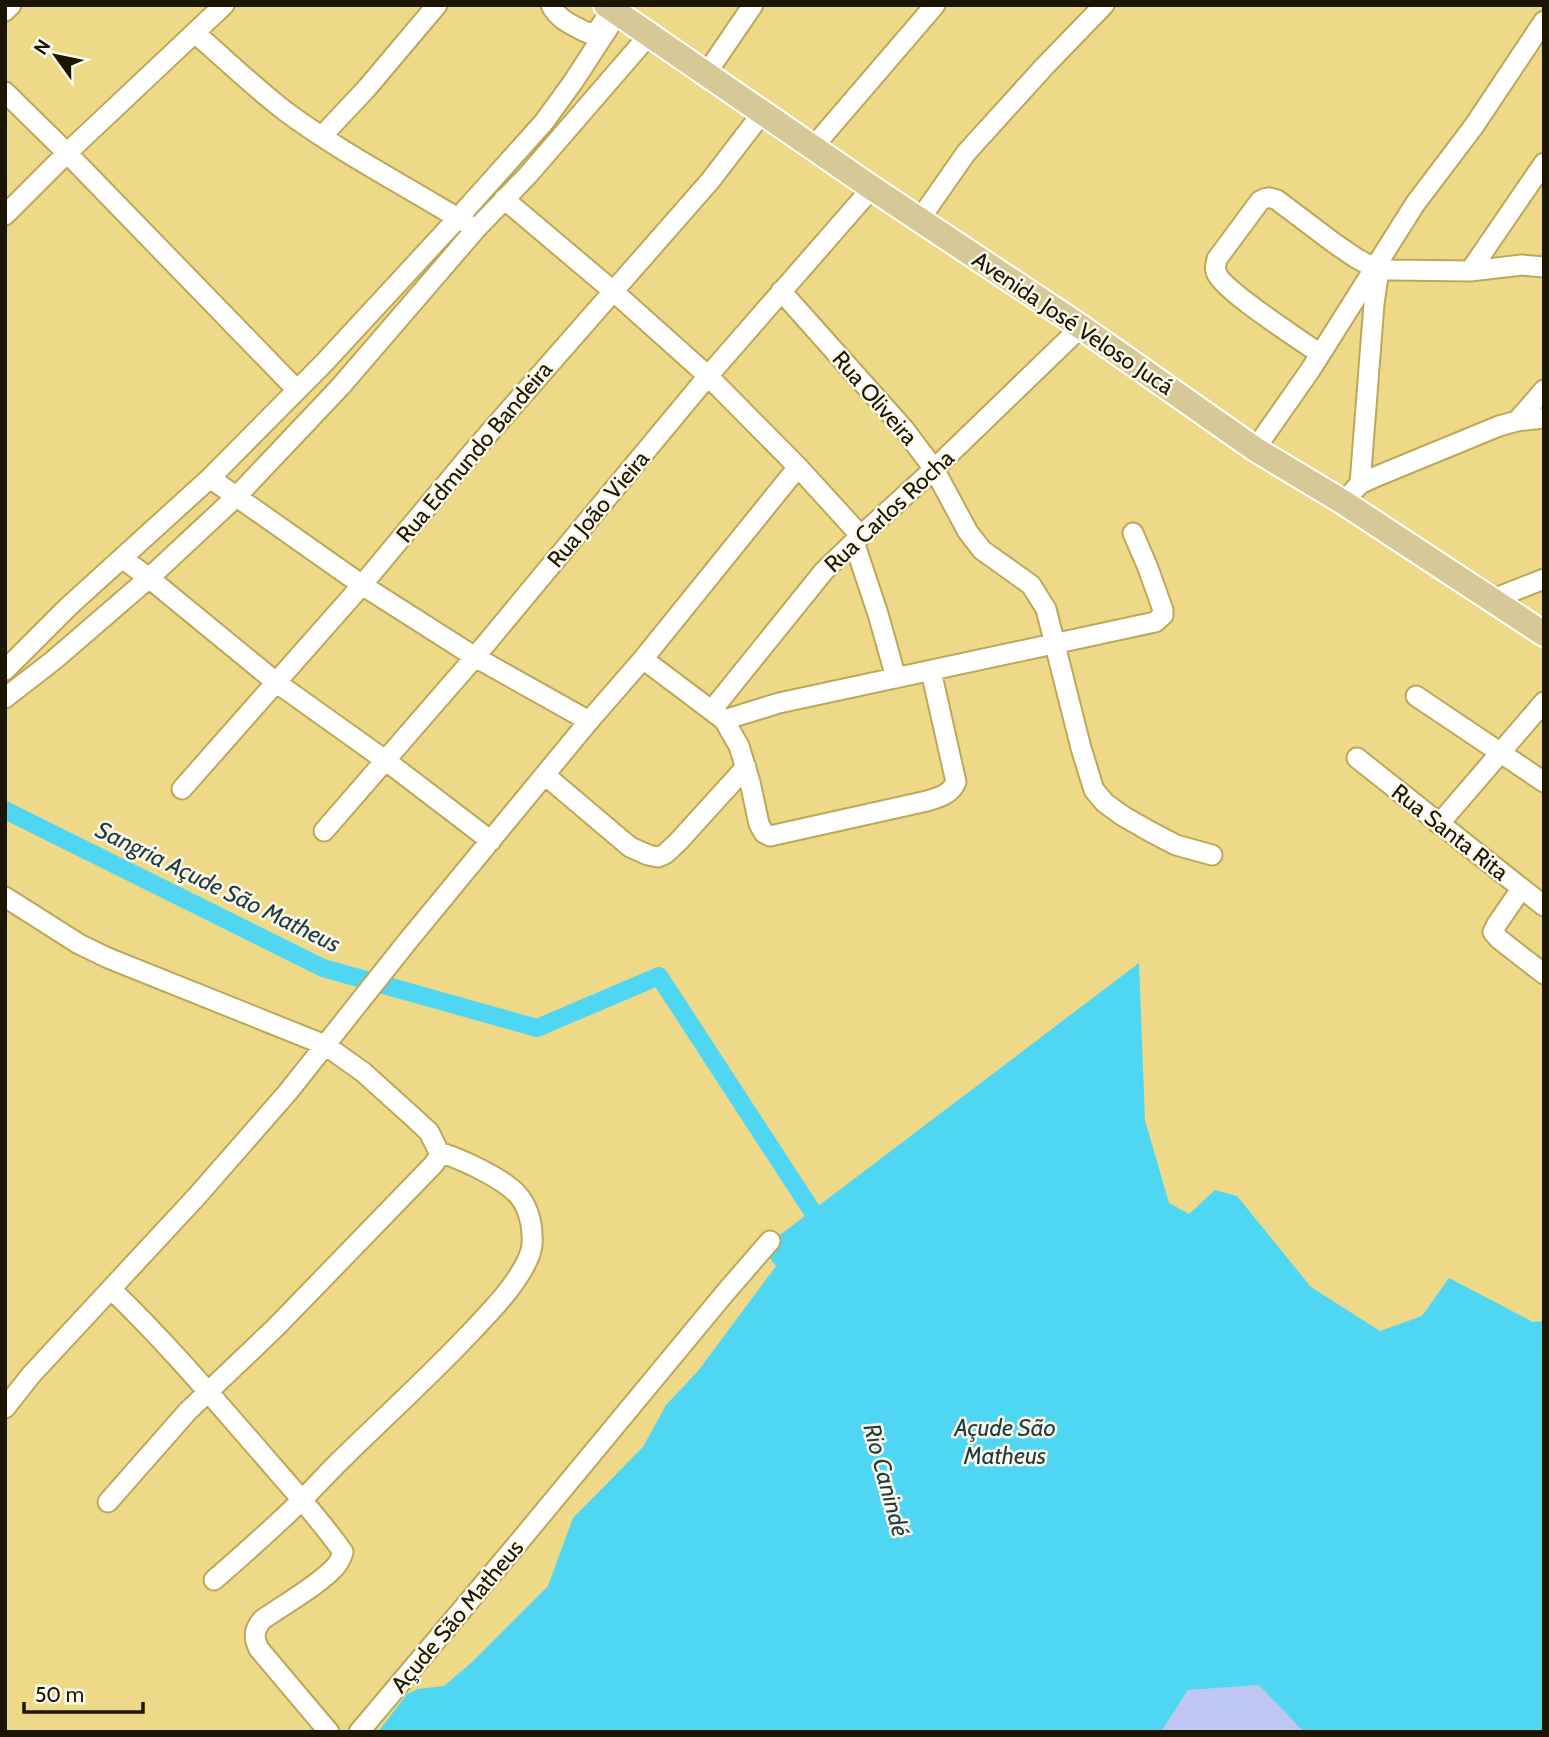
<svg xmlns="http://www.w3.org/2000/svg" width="1549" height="1737" viewBox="0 0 1549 1737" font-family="Cabin,sans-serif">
<rect width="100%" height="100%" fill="#eed989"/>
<!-- green -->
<path fill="#bdc7f1" d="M 1259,1685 L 1304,1732 L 1161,1732 L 1188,1690 Z"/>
<!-- water -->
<path fill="#4ed6f3" d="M 1139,963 L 1145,1120 L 1169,1203 L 1189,1214 L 1215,1190 L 1237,1196 L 1311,1287 L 1380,1331 L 1422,1316 L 1449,1278 L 1533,1322 L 1544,1321 L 1544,1732 L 1304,1732 L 1259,1685 L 1188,1690 L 1161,1732 L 378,1732 L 407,1694 L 418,1689 L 444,1686 L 471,1663 L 548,1586 L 573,1518 L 643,1447 L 666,1405 L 698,1371 L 776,1266 L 763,1250 L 772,1241 Z"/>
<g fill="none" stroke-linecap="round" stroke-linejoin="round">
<!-- canal -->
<path stroke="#4ed6f3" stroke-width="18" d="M 5,810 L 323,968 L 537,1028 L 659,976 L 816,1217"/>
<!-- minor casing -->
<g stroke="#bca858" stroke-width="23">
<path id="minor" d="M 551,5 C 558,20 574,26 588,33 L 598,30 L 608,15
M 5,11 L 11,5
M 195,33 C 225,59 254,87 285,111 C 343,154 408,187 469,225
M 706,74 L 753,5
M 5,92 L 67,153 L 297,390
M 322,136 L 367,88 L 437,5
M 814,146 L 935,5
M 504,199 L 613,291 L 708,376 L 798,467 L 861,536
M 5,215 L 67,153 L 224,5
M 920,219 L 966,153 L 1044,67 L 1104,5
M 1470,271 L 1544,163
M 781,291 L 904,429 L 934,469 L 968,532 L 982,550 L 1031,585 L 1046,609 L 1081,748 L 1094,790 L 1105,803 L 1123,816 L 1151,832 L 1176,845 L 1212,855
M 1320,354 C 1301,340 1225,292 1217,274 C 1214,269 1216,264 1217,259 L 1260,201 C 1266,197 1270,197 1277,200 L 1334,243 L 1356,258 L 1374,268 L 1392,270 L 1470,271 L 1522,265 L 1544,267
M 1517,421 L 1544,390
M 1255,449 L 1311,369 L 1415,204 L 1474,126 L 1544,21
M 210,478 L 362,585 L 475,657 L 589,721
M 1360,484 L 1374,304 L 1379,269
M 1343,502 L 1360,484 L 1375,477 L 1499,426 L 1517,421 L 1544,418
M 854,542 L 878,614 L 896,678
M 122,558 L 149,578 L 277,683 L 385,760 L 491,841
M 1493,599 L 1544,579
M 643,659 L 724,720 L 739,746 L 750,782 L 759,824 L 764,833 L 770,836 L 927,801 C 940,797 950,795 956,782 L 931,671
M 5,670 L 68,607 L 210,478 L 324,363 L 458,218 L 544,122 L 573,82 L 618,13
M 1416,696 L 1544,782
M 5,698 L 54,660 L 149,578 L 237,496 L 341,386 L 476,229 L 528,175 L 649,35
M 712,710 L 824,571 L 854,542 L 934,469 L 1081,327
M 724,720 L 779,703 L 1155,622 L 1163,615 L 1163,610 L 1148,568 L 1133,533
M 1357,758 L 1544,906
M 545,775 L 630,847 L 648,855 L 658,857 L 665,854 L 678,842 L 746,767
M 182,789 L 362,585 L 476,448 L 710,181 L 763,112
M 1439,824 L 1544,702
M 324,831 L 475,657 L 708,376 L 872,188
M 1521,889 L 1497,924 L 1493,932 L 1499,939 L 1544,974
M 5,897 L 79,944 L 108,958 L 325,1045 L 363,1072 L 414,1118 L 429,1132 L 439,1152 L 438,1158 L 433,1165 L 276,1327 L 188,1411 L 108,1502
M 111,1289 C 163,1339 210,1394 257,1448 C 286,1482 317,1515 343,1552 C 341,1558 340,1562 335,1567 C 319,1585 283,1605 262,1620 C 254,1630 253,1637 259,1649 L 329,1732
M 5,1408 L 31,1375 L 198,1195 L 288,1092 L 407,942 L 589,721 L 643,659 L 798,467
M 214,1580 C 244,1554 273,1528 301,1501 C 316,1486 330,1470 346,1455 C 389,1413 434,1372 475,1328 C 494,1308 515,1286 527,1261 C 531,1253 533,1244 532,1235 C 532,1222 527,1205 518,1195 C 503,1178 461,1159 439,1152
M 359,1732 L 524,1536 L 725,1293 L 770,1241"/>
</g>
<!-- major casing -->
<g stroke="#fff" stroke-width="28">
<path id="major" d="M 606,5 L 872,188 L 1081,327 L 1255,449 L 1343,502 L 1544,634"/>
</g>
<!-- minor -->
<use href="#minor" stroke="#fff" stroke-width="19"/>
<!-- major -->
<use href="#major" stroke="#d6c897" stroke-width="24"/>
</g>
<g text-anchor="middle" stroke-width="5" stroke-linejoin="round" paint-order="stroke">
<!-- street labels -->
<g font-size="23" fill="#1c1600" stroke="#fefaeb">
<text transform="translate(1073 323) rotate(34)" y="8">Avenida José Veloso Jucá</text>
<text transform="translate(875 398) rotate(49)" y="8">Rua Oliveira</text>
<text transform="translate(474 452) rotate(-50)" y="8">Rua Edmundo Bandeira</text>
<text transform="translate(598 509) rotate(-50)" y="8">Rua João Vieira</text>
<text transform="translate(889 511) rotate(-43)" y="8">Rua Carlos Rocha</text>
<text transform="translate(1450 832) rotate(38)" y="8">Rua Santa Rita</text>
<text transform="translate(457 1616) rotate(-50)" y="8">Açude São Matheus</text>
</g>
<!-- water labels -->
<g font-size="24" font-style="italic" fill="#1f3b42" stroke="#fefaeb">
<text transform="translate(218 887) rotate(26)" y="8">Sangria Açude São Matheus</text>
<text x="1005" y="1436">Açude São<tspan x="1005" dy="28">Matheus</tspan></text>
<text transform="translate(886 1480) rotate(75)" y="8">Rio Canindé</text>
</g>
</g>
<!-- border -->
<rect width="1549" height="1737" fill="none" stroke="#1c1600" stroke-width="14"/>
<!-- north arrow -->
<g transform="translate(56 56) rotate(303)" stroke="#fefaeb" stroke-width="5" paint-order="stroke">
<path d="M0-5L12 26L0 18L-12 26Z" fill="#1c1600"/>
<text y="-10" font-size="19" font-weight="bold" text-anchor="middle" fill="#1c1600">N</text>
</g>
<!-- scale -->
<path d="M24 1702v10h119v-10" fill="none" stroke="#1c1600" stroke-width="3.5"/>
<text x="35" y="1702" font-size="21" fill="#1c1600" stroke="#fefaeb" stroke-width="5" paint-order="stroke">50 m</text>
</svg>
